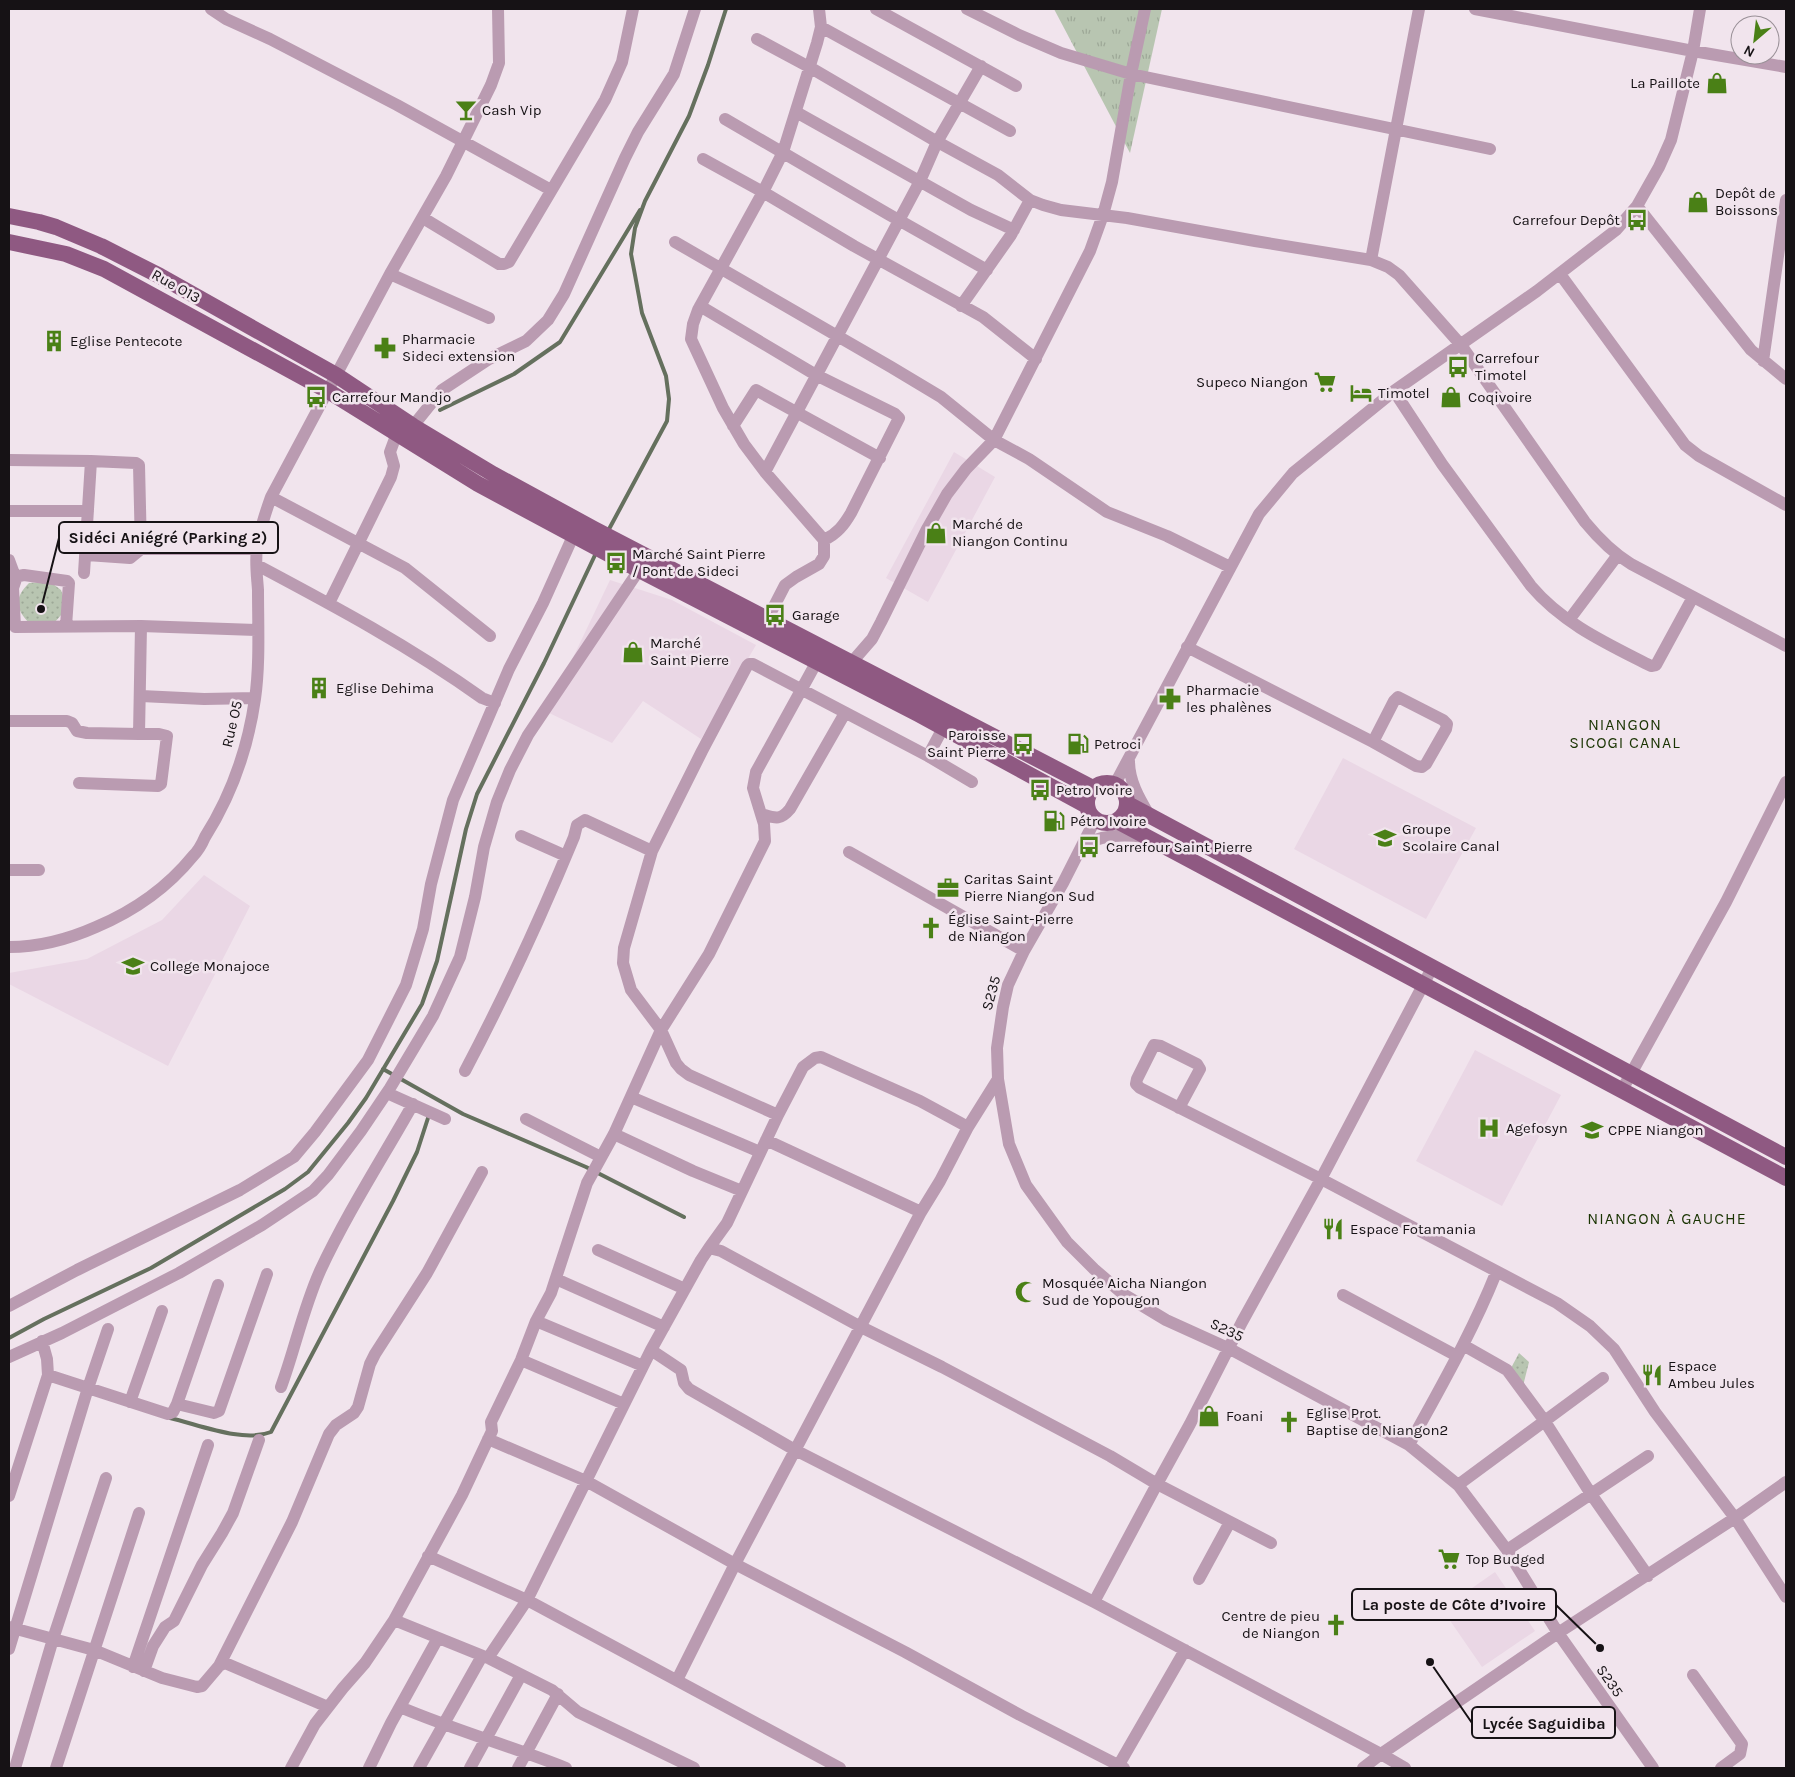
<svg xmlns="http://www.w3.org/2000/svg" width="1795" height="1777" viewBox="0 0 1795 1777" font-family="Karla,sans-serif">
<defs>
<pattern id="grass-tufts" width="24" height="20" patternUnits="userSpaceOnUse" patternTransform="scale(1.25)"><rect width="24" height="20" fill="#b8c5b1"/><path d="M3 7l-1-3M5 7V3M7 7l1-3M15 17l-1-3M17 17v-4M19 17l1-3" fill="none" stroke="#9da897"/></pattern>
<pattern id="park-dots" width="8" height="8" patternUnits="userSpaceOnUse" patternTransform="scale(1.25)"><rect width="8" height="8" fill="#b8c5b1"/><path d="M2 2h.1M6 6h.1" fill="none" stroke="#9da897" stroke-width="1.8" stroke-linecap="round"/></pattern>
</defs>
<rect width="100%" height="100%" fill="#f1e4ed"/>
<!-- built -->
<path fill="#ead7e5" d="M 954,452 L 995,477 L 928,602 L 886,578 Z
M 610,580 L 672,600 L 756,645 L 701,739 L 643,701 L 612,743 L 547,712 Z
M 1343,758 L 1476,828 L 1426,919 L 1294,849 Z
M 204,875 L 250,906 L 168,1066 L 9,984 L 9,973 L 87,959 L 162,920 Z
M 1475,1050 L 1561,1095 L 1502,1206 L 1416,1161 Z
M 1495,1572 L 1535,1631 L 1482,1667 L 1442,1609 Z"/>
<!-- grass -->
<path fill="url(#grass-tufts)" d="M 1054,9 L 1162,9 L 1130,153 Z"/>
<!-- park -->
<path fill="url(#park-dots)" d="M 40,582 L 53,584 L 61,590 L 65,602 L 62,614 L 54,623 L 30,624 C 15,609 14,598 29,583 Z
M 1519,1353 L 1529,1362 L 1523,1386 L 1510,1370 Z"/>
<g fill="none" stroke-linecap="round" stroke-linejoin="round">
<!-- stream -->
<path stroke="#65705e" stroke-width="4" d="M 440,410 L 514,374 L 560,342 L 640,210
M 608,531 L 667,421 L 669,399 L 666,376 L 642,313 L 635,275 L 631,254 L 635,228 L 645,201 L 689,116 L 708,65 L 726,9
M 383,1069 L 463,1114 L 586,1167 L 684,1217
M 9,1338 L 44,1319 L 151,1268 L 285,1189 L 308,1172 L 348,1123 L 366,1098 L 422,1004 L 437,961 L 466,829 L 477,794 L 544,663 L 596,553
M 170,1418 C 200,1425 243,1443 271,1432 L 393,1201 L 417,1152 L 428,1118"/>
<!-- minor -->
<path stroke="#ba9bb1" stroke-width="12" d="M 211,9 L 226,19 L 270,39 L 397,105 L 551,190
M 876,9 L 1016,86
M 967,9 L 1019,35 L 1061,53 L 1131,74 L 1490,149
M 1419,9 L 1371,260 L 1388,267 L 1399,275 L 1461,345 L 1585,522 C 1599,539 1613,553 1631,564 L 1786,646
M 1475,9 L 1693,51 L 1786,67
M 821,27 L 1010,131
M 757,39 L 811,68 L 934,140 L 998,175 L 1030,200
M 796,112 L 971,210 L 1014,230
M 725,119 L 888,214 L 987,270
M 703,159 L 763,192 L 854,246 L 983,317 L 1036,359
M 1637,206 L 1751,350 L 1786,379
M 423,218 L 499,264 L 504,264 L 509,262 L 605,100 L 622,62 L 633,9
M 675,242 L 891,367 L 941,397 L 994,440 L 1029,459 L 1107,512 L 1167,536 L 1230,567
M 390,274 L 489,318
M 1560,274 L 1685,445 L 1699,456 L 1786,505
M 700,306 L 816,375 L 895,414 L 899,418 L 851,513 C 844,525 837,534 824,540
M 961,306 L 1011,235 L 1030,200 L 1043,205 L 1061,210 L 1127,218 L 1255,241 L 1371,260
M 1763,361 L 1786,200
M 1394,391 L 1442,464 L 1531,586 C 1563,624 1608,644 1651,666 L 1656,665 L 1693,597
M 413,426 L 442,390 L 489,359 L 526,341 L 548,320 L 564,294 L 625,158 L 638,132 L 674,74 L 695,9
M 733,426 L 756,390 L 880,458
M 9,460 L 91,461 L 84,573
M 91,461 L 136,463 L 139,465 L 141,549
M 765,472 L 920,181 L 937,142 L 981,66
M 271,497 L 405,568 L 490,636
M 9,511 L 88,511
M 87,555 L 130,558 L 141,549 L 257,549
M 9,560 L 16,579 L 13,588 L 15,627 L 141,626 L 258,630
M 257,565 C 336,607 409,646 482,698 L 495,703
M 16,579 L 19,576 L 24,575 L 67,581 L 69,583 L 66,626
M 329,603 L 391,477 L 394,466 L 390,452 L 397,433
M 768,618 L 785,585 L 796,577 L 819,564 L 824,556 L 824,540 L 765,472 L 744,444 L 723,408 L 691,339 L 693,324 L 698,310 L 763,192 L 783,152 L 817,43 L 821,27 L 819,9
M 1569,620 L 1617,556
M 1187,647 L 1373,742 L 1416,766 L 1422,767 L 1426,764 L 1446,729 L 1447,724 L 1443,720 L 1398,697 L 1394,701 L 1373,742
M 852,662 L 872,639 L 881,622 L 927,529 L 947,494 L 966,469 L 994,440 L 1090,251 L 1103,215 L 1112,182 L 1131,74 L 1145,9
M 141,696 L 204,699 L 255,698
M 9,721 L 67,721 L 72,723 L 77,731 L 87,733 L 139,734
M 928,756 L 943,728
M 1129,761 C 1129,781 1139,798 1149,815
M 79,783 L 158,786 L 161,784 L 167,736 L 159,734 L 139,734 L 141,626
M 1115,784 L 1259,514 L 1293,473 L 1394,391 L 1537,291 L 1590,250 L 1616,230 L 1637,206 L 1659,167 L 1671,140 L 1693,51 L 1700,9
M 761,814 C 775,818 780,821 790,809 L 845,713
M 1095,820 L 1063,883 L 1024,951 L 1008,985 L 1003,1007 L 997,1048 L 998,1079 L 1009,1144 L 1026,1185 L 1067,1242 L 1094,1269 L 1123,1294 L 1166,1320 L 1230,1349 L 1409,1445 L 1458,1485 L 1507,1550 L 1558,1633 L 1653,1768
M 521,836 L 566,856
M 1083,845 C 1102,835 1123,834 1144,837
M 849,852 L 1024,951
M 9,870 L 39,870
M 9,947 C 39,947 69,939 96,927 C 134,911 167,888 193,856 C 198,851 202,844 205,837 C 231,796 248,747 255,699 C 260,664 258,626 258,590 C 257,576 255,562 257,548 C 259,531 265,514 271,497 L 390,274 L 446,176 L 491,85 L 499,63 L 498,9
M 465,1071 C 505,995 541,917 574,837 L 577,825 L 585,820 L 652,851
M 1622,1090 L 1726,902 L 1786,782
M 387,1093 L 445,1119
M 631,1097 L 760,1152
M 1179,1108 L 1200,1069 L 1197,1064 L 1161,1046 L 1154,1045 L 1137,1079 L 1136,1084 L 1140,1088 L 1321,1179 L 1557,1303 L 1590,1326 L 1614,1349 L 1655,1412 L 1735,1518 L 1786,1597
M 778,1115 L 689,1075 L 681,1069 L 676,1063 L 661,1030 L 631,990 L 623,963 L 624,948 L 652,851 L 702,751 L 747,666 L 749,664 L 753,664 L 928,756 L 972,782
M 526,1119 L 601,1157
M 614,1134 L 693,1171 L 742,1191
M 766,1140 L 921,1212
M 709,1248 L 727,1223 L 778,1115 L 803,1067 L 815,1058 L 821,1057 L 841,1066 L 920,1101 L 968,1127
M 598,1250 L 685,1289
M 556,1279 L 664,1327
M 1343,1295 L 1457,1356
M 9,1306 L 77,1270 L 240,1190 L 294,1157 L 315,1132 L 368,1060 L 406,985 L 423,929 L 431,884 L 453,800 L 509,669 L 543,603 L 574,534
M 536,1321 L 643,1366
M 42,1341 L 47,1359 L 48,1375 L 168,1414 L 173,1412 L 177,1404 L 218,1285
M 1463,1345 L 1507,1370 L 1544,1420 L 1591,1494 L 1648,1576
M 651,1350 L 681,1370 L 684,1383 L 689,1389 L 795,1450 L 1094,1602 L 1381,1754 L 1405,1768
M 9,1357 L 62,1333 L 179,1273 L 262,1225 L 313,1191 L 328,1175 L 361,1131 L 390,1088 L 433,1016 L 460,957 L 475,897 L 484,847 L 497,802 L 510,770 L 528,735 L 639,570
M 521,1360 L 624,1404
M 281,1387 C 295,1349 303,1309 320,1271 C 347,1213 382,1159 413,1104
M 130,1402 L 162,1311
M 177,1404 L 214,1413 L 219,1411 L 267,1274
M 488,1439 L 586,1481 L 735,1564 L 905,1652 L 1022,1716 L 1124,1768
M 1409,1445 C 1440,1388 1472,1333 1496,1273
M 1458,1485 L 1603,1378
M 9,1496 L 48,1375
M 1271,1543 L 1157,1484 L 1190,1424 L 1242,1322 L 1321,1179 L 1432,968
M 1507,1550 L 1648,1456
M 428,1556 L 527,1600 L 840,1768
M 1199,1579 L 1230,1522
M 394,1620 L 488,1658 L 552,1690 L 578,1712 L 694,1768
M 9,1627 L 94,1650 L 162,1678 L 197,1687 L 202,1686 L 219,1666 L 225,1663 L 328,1707
M 9,1649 L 88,1388 L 108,1329
M 488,1658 L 527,1600 L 651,1350 L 701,1260 L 709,1248 L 721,1251 L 861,1327 L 942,1367 L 1110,1456 L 1157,1484 L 1094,1602
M 219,1666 L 292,1522 L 329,1434 L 336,1425 L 354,1413 L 358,1407 L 370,1364 L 375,1354 L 427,1273 L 482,1172
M 133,1667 L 208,1445
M 144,1671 L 153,1646 L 165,1627 L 174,1621 L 202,1565 L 222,1533 L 233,1513 L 259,1440
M 1693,1675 L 1742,1744 L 1740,1754 L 1721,1768
M 677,1680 L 735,1564 L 921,1212 L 940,1181 L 968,1127 L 998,1079
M 400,1707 C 454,1730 511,1746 566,1768
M 15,1768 L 53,1639 L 106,1478
M 56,1768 L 139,1513
M 291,1768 L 315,1724 L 343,1688 L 365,1663 L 394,1620 L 462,1495 L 492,1431 L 491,1422 L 521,1360 L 536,1321 L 551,1293 L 587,1183 L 614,1134 L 661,1030 L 709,954 L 765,841 L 764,824 L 753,788 L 756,772 L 821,654
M 369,1768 L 391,1723 L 438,1638
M 419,1768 L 482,1656
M 470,1768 L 521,1675
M 518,1768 L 558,1694
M 1117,1768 L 1185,1650
M 1363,1768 L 1381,1754 L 1558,1633 L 1735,1518 L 1786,1482"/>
<!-- major -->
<path stroke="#8f5982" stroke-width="16" d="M 9,216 L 39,222 L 56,227 L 101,246 L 160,276 L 336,375 L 413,426 L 493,474 L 594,529 L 1093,788
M 9,242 L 66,254 L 104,269 L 328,391 L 478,484 L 612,556 L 918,714 L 1087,806
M1087 803a20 20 0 1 1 40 0a20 20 0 1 1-40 0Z
M 1128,804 L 1786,1157
M 1117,821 L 1786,1178"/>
</g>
<!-- icons -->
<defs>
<g id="shop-bare" transform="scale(1.725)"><path d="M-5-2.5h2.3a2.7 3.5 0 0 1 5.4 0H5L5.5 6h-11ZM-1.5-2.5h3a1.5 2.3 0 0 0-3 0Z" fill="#4a8016" stroke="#f1e4ed" stroke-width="2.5" paint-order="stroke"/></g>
<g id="bar-bare" transform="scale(1.725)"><path d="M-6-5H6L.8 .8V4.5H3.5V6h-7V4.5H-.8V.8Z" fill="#4a8016" stroke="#f1e4ed" stroke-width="2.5" paint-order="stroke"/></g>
<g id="bus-bare" transform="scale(1.725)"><path d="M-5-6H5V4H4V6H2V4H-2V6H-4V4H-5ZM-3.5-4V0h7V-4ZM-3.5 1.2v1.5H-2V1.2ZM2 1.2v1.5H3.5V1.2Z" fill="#4a8016" stroke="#f1e4ed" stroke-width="2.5" paint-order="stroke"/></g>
<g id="building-bare" transform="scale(1.725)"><path d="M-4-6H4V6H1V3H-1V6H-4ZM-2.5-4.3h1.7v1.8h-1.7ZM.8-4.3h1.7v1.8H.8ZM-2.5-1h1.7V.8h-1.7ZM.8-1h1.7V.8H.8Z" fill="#4a8016" stroke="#f1e4ed" stroke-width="2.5" paint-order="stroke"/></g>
<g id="pharmacy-bare" transform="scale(1.725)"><path d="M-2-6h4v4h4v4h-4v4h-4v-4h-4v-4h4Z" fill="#4a8016" stroke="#f1e4ed" stroke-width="2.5" paint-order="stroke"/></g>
<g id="supermarket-bare" transform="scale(1.725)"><path d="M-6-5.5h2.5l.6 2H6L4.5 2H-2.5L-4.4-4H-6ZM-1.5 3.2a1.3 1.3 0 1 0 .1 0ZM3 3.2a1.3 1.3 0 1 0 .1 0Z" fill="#4a8016" stroke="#f1e4ed" stroke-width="2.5" paint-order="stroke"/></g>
<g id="hotel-bare" transform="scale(1.725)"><path d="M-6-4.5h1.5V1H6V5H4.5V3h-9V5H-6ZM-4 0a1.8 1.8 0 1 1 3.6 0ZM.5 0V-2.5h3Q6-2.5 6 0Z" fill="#4a8016" stroke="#f1e4ed" stroke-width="2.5" paint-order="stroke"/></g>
<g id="fuel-bare" transform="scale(1.725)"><path d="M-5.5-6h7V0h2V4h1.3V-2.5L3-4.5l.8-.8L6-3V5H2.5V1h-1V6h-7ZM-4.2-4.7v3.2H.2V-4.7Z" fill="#4a8016" stroke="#f1e4ed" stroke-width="2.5" paint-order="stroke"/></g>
<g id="school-bare" transform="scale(1.725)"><path d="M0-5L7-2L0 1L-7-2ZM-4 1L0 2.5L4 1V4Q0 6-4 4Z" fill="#4a8016" stroke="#f1e4ed" stroke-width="2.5" paint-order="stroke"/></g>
<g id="office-bare" transform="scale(1.725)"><path d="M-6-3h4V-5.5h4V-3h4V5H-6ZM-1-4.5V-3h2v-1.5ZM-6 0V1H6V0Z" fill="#4a8016" stroke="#f1e4ed" stroke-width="2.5" paint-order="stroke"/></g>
<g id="church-bare" transform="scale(1.725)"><path d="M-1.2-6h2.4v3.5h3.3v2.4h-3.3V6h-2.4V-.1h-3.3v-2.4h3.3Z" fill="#4a8016" stroke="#f1e4ed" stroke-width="2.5" paint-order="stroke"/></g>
<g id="university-bare" transform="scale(1.725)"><path d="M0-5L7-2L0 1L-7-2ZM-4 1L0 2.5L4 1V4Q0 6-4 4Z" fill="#4a8016" stroke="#f1e4ed" stroke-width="2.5" paint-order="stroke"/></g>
<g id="hospital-bare" transform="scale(1.725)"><path d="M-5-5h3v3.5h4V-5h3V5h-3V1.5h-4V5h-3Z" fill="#4a8016" stroke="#f1e4ed" stroke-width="2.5" paint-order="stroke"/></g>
<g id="restaurant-bare" transform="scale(1.725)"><path d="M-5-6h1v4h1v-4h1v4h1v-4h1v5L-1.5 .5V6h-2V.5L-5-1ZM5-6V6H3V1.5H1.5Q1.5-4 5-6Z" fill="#4a8016" stroke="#f1e4ed" stroke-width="2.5" paint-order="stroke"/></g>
<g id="mosque-bare" transform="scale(1.725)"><path d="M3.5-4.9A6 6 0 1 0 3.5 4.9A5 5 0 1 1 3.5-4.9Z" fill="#4a8016" stroke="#f1e4ed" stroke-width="2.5" paint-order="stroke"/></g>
</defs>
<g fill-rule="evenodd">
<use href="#shop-bare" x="1717" y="83"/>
<use href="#bar-bare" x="466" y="110"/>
<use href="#shop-bare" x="1698" y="202"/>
<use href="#bus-bare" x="1637" y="220"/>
<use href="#building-bare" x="54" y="341"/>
<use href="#pharmacy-bare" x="385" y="348"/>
<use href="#bus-bare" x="1458" y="367"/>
<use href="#supermarket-bare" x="1325" y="382"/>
<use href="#hotel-bare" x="1361" y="393"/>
<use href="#bus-bare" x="316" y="397"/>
<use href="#shop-bare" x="1451" y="397"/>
<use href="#shop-bare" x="936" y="533"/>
<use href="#bus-bare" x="616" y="563"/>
<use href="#bus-bare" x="775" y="615"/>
<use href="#shop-bare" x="633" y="652"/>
<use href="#building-bare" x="319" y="688"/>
<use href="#pharmacy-bare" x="1170" y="699"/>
<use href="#bus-bare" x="1023" y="744"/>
<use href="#fuel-bare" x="1078" y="744"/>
<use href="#bus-bare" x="1040" y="790"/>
<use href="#fuel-bare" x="1054" y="821"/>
<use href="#school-bare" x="1385" y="838"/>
<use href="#bus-bare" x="1089" y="847"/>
<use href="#office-bare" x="948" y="888"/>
<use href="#church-bare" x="931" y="928"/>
<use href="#university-bare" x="133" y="966"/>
<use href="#hospital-bare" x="1489" y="1128"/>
<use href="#school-bare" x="1592" y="1130"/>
<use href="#restaurant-bare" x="1333" y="1229"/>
<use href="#mosque-bare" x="1026" y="1292"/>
<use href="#restaurant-bare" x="1652" y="1375"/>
<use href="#shop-bare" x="1209" y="1416"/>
<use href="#church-bare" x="1289" y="1422"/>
<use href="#supermarket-bare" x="1449" y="1559"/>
<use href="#church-bare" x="1336" y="1625"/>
</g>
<g text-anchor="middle" stroke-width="5" stroke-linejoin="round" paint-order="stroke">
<!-- poi labels -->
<g font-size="15" fill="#161215" stroke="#f1e4ed" text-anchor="start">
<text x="1700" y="88" text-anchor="end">La Paillote</text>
<text x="482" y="115">Cash Vip</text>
<text x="1715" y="198">Depôt de<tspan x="1715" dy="17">Boissons</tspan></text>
<text x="1620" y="225" text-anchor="end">Carrefour Depôt</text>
<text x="402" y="344">Pharmacie<tspan x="402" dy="17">Sideci extension</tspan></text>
<text x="70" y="346">Eglise Pentecote</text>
<text x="1475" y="363">Carrefour<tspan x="1475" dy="17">Timotel</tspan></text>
<text x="1308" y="387" text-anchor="end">Supeco Niangon</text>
<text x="1378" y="398">Timotel</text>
<text x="332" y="402">Carrefour Mandjo</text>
<text x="1468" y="402">Coqivoire</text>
<text x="952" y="529">Marché de<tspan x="952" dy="17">Niangon Continu</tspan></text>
<text x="632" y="559">Marché Saint Pierre<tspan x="632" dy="17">/ Pont de Sideci</tspan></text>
<text x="792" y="620">Garage</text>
<text x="650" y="648">Marché<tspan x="650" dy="17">Saint Pierre</tspan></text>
<text x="336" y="693">Eglise Dehima</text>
<text x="1186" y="695">Pharmacie<tspan x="1186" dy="17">les phalènes</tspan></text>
<text x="1006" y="740" text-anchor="end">Paroisse<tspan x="1006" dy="17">Saint Pierre</tspan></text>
<text x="1094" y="749">Petroci</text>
<text x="1056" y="795">Petro Ivoire</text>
<text x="1070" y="826">Pétro Ivoire</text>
<text x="1402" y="834">Groupe<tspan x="1402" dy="17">Scolaire Canal</tspan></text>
<text x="1106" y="852">Carrefour Saint Pierre</text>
<text x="964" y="884">Caritas Saint<tspan x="964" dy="17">Pierre Niangon Sud</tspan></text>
<text x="948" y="924">Église Saint-Pierre<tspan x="948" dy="17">de Niangon</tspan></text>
<text x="150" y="971">College Monajoce</text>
<text x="1506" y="1133">Agefosyn</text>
<text x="1608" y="1135">CPPE Niangon</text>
<text x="1350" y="1234">Espace Fotamania</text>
<text x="1042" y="1288">Mosquée Aicha Niangon<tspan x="1042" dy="17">Sud de Yopougon</tspan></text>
<text x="1668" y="1371">Espace<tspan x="1668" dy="17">Ambeu Jules</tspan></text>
<text x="1306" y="1418">Eglise Prot.<tspan x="1306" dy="17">Baptise de Niangon2</tspan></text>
<text x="1226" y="1421">Foani</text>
<text x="1466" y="1564">Top Budged</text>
<text x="1320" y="1621" text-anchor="end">Centre de pieu<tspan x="1320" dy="17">de Niangon</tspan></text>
</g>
<!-- street labels -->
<g font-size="15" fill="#161215" stroke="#f1e4ed">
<text transform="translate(176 286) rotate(29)" y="5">Rue O13</text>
<text transform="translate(232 724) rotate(-77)" y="5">Rue O5</text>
<text transform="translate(991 993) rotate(-75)" y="5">S235</text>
<text transform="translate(1227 1330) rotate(25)" y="5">S235</text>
<text transform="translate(1610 1681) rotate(55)" y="5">S235</text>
</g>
<!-- neighbourhood labels -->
<g font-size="16" letter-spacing="1" fill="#1a3403" stroke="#f1e4ed">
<text x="1625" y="730">NIANGON<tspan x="1625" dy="18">SICOGI CANAL</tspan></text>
<text x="1667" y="1224">NIANGON À GAUCHE</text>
</g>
</g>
<!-- callouts -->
<path fill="none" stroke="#161215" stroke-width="2" d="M41 609L59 538M1600 1648L1556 1605M1430 1662L1472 1723"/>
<g fill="#161215" stroke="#f1e4ed" stroke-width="2">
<circle cx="41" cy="609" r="5"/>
<circle cx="1600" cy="1648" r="5"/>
<circle cx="1430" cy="1662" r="5"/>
</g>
<g fill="#f1e4ed" stroke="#161215" stroke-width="2">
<rect x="59" y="522" width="219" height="31" rx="5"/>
<rect x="1352" y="1589" width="204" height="31" rx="5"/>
<rect x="1472" y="1707" width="143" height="31" rx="5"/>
</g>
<g font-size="16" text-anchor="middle" font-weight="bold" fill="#161215">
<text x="168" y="543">Sidéci Aniégré (Parking 2)</text>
<text x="1454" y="1610">La poste de Côte d’Ivoire</text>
<text x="1544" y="1729">Lycée Saguidiba</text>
</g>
<!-- border -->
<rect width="1795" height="1777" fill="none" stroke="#161215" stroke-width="20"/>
<!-- north arrow -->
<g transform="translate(1755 40) rotate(208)"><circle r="24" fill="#f1e4ed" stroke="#999097"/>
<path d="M0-4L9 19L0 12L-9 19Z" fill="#4a8016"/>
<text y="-8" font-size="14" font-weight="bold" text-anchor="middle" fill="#161215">N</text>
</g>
</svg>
